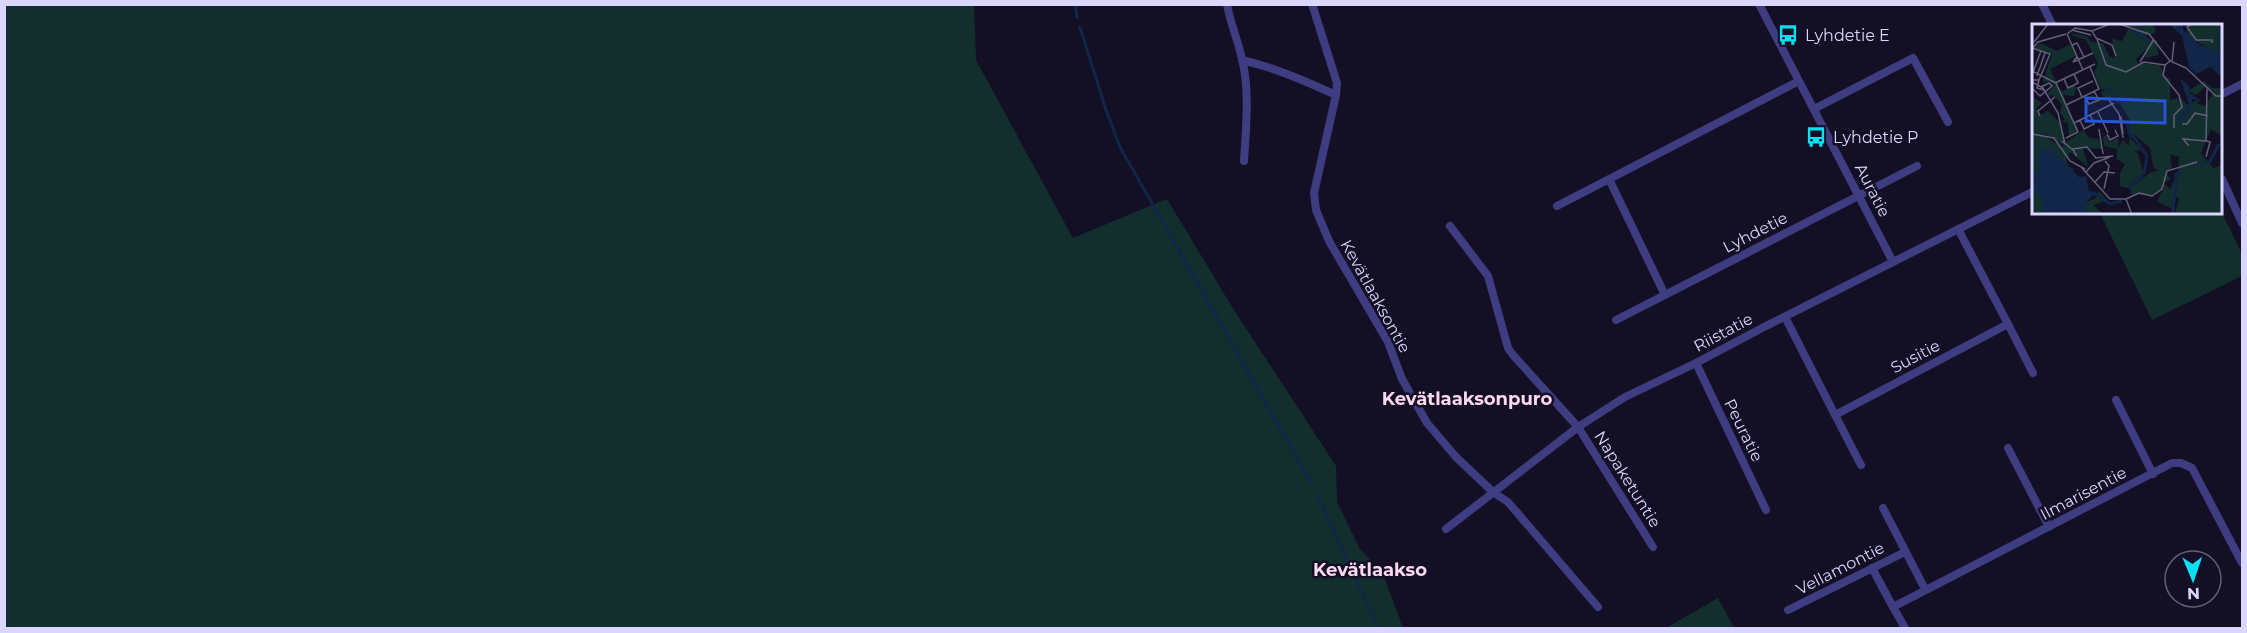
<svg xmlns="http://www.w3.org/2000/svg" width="2247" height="633" viewBox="0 0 2247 633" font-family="Montserrat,sans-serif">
<rect width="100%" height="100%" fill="#131025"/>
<!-- green -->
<path fill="#132f2d" d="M 4,5 L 974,5 L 976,60 L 1073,238 L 1167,199 L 1232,307 L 1336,466 L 1337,502 L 1360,549 L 1383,574 L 1403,628 L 5,628 Z
M 2100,213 L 2222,213 L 2242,254 L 2242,276 L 2152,320 Z
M 1718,598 L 1734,628 L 1666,628 Z"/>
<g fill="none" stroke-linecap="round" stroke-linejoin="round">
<!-- stream -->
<path stroke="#112648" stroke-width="3" d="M 1075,4 L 1077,17
M 1080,27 L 1106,110 L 1120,147 L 1310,481
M 1317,494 L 1378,628"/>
<!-- street -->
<path stroke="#3f3d82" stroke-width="8" d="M 1227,4 C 1230,23 1238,40 1242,59 C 1250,92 1246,127 1244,161
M 1312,4 L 1337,83 L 1336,95 L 1314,193 L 1316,210 L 1329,241 L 1388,342 L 1402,379 L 1427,423 L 1456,457 L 1494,493 L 1508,502 L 1598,607
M 1759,4 L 1893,262
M 2042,4 L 2053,26
M 1242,60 C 1276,68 1305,81 1336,95
M 2222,94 L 2242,84
M 1814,109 L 1913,58 L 1948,122
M 1609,179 L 1665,295
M 2222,179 L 2242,223
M 1557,206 L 1799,81
M 1450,226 L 1488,276 L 1508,348 L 1513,355 L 1578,427 L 1653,547
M 1785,317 L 1835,415 L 2008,324 L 1958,229
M 1616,320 L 1917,166
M 2008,324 L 2033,373
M 1696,363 L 1766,510
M 2116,400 L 2153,474
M 1835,415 L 1861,465
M 2008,448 L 2049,527
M 1883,508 L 1925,589
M 1446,529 L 1578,427 L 1625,397 L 1696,363 L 1764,327 L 2034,191
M 1872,568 L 1893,607
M 1788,610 L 1905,552
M 1905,628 L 1893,607 L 2172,463 L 2181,463 L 2192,468 L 2242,563"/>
</g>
<!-- icons -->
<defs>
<g id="bus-bare" transform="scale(1.62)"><path d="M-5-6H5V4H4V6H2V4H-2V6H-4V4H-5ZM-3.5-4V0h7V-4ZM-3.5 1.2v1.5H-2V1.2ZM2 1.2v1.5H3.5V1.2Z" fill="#0bdff4" stroke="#131025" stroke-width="2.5" paint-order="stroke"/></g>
</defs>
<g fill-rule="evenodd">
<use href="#bus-bare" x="1788" y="35"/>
<use href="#bus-bare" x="1816" y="137"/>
</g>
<g text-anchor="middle" stroke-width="5" stroke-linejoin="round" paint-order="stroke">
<!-- poi labels -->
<g font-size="16" fill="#dad6fd" stroke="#131025" text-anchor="start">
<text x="1805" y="41">Lyhdetie E</text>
<text x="1833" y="143">Lyhdetie P</text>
</g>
<!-- street labels -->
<g font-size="16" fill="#dad6fd" stroke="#131025">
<text transform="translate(1873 190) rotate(63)" y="6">Auratie</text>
<text transform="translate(1755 232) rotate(-27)" y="6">Lyhdetie</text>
<text transform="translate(1376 296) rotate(61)" y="6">Kevätlaaksontie</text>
<text transform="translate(1723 332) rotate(-28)" y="6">Riistatie</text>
<text transform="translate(1915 356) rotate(-28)" y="6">Susitie</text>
<text transform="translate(1744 430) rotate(64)" y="6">Peuratie</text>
<text transform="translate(1628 479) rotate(58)" y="6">Napaketuntie</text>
<text transform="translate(2083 493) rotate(-28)" y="6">Ilmarisentie</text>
<text transform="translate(1840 568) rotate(-27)" y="6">Vellamontie</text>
</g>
<!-- neighbourhood labels -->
<g font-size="18" font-weight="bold" fill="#fdd8f0" stroke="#131025">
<text x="1467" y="405">Kevätlaaksonpuro</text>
<text x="1370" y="576">Kevätlaakso</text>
</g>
</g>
<!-- overview -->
<g transform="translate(2032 24)">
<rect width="190" height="190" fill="#131025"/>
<path d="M 89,0 L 120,0 L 123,4 L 123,9 L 114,12 L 116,16 L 125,16 L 126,31 L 113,34 L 114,25 L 104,35 L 106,39 L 128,41 L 132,52 L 138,55 L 138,76 L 149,74 L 155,81 L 169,74 L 165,80 L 173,82 L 182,68 L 173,63 L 164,71 L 156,67 L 172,57 L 180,64 L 189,64 L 190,55 L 190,112 L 179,105 L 169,129 L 181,144 L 189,142 L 190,190 L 143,190 L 147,175 L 143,171 L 141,185 L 125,177 L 133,162 L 121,171 L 99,170 L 99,164 L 119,148 L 127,147 L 121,143 L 118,124 L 103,111 L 98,114 L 109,125 L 102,128 L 106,129 L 111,149 L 95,164 L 88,162 L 88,149 L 93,140 L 85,135 L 85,125 L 72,122 L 71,113 L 74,111 L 77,118 L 87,114 L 86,124 L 91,116 L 97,122 L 98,96 L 83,72 L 73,76 L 69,68 L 74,66 L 69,65 L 62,49 L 66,39 L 54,16 L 41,12 L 39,9 L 55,12 L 59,18 L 71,19 L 78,33 L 83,34 L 80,15 L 90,17 L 96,5 L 113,7 ZM 138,130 L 147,133 L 145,163 L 140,158 L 139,165 L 130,159 L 139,155 L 133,149 L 140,144 ZM 159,0 L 189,0 L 186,30 L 157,13 L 154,7 ZM 8,19 L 25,27 L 39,20 L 44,32 L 18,45 L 29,68 L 43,61 L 44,64 L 42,72 L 31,71 L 46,107 L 37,112 L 36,99 L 30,98 L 33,95 L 28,89 L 30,81 L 22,71 L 14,72 L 22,62 L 18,57 L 11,58 L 20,30 L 3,24 ZM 0,72 L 9,79 L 4,85 L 7,92 L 16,87 L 28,99 L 32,120 L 29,120 L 19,112 L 9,110 L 28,122 L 30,130 L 30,122 L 51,106 L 57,114 L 67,115 L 70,125 L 51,124 L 56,143 L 44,133 L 44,126 L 42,131 L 39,128 L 34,133 L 36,142 L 42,145 L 15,190 L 0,190 ZM 67,167 L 75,176 L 61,181 L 71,190 L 54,190 L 54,178 L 63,175 Z" fill="#132f2d" fill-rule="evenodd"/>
<path d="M 137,0 L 151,0 L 151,6 L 166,20 L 187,29 L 186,3 L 190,0 L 190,53 L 178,43 L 164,50 L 157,43 L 150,12 ZM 148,54 L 158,63 L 156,68 L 168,76 L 160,75 L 161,82 L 147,101 L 145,96 L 157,80 ZM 19,125 L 47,153 L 54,152 L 57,167 L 64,168 L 54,178 L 54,190 L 10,190 L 11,177 L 0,159 L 0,143 L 7,150 L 7,127 Z" fill="#112648"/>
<path fill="none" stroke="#112648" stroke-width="3" d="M 100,6 L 118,17M 76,63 L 87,80M 95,97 L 97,109 L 106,118M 106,119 L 115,132 L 112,150M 165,140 L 177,139 L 187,120M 97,165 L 111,151M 62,169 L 78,180 L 90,177M 141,191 L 144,150 L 149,148"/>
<path fill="none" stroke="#635f7b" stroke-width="1.5" d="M 87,0 L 117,10 L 138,37 L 154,44 L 184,72 L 191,72M 160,0 L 155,3 L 164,16 L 180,16 L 180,19M 40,6 L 59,11M 60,7 L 64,14 L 80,21 L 84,32M 35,10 L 43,4 L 60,7 L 78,0M 35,10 L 51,46M 65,15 L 74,41M 2,18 L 16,0M 40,21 L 45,19 L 52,33M 0,24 L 18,30 L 7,56M 0,25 L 6,18 L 34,10M 45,33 L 41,38 L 61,29M 108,38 L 122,15M 140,38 L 142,18M 74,41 L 94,48 L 112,38 L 133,41 L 138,37M 133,41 L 131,51 L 147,71 L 150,83 L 142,91 L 142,104M 0,47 L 24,59 L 46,108 L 34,114M 0,51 L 9,27M 5,52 L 13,29M 32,55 L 36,64 L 46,59 L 42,50M 0,56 L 7,56 L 5,64 L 12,66M 0,58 L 11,64 L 26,89 L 33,120M 23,59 L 63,40M 0,64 L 8,72 L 20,62 L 17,59 L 9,63M 52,72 L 57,80 L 67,76 L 62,67M 50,73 L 46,64 L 61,57M 77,76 L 87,90 L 91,114M 34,81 L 67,65 L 58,43M 66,88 L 76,109M 8,92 L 6,87 L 23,73M 89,92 L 91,110M 48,96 L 52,105 L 62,100 L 58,91M 42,99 L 82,79M 150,100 L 155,100 L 163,89 L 176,92M 67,105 L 71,130M 0,110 L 22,114 L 38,137 L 53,145M 75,110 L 78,116 L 86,112 L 83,106M 30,117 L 41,126 L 42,127 L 44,131 L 44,132 L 42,127M 157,122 L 151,115 L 174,117M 40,125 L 55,123 L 64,134 L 81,132M 174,133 L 178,118 L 174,117 L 175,65M 50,144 L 78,175 L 94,175 L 100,191M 54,148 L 62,139 L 78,133M 63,158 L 72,148 L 83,149M 72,165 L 77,142 L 73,137M 94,175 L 107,169 L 120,172 L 130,165 L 135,147 L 165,138"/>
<path fill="#2655da" fill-opacity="0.15" stroke="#2655da" stroke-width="3" d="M 54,74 L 133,77 L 133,99 L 54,97 Z"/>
<rect width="190" height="190" fill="none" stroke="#dad6fd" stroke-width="3"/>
</g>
<!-- border -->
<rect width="2247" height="633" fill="none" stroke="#dad6fd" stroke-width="12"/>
<!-- north arrow -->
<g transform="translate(2193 579) rotate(178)"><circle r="28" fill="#131025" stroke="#635f7b" stroke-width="1.5"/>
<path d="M0-4.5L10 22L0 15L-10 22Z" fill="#0bdff4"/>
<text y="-9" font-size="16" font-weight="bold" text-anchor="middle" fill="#dad6fd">N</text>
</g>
</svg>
